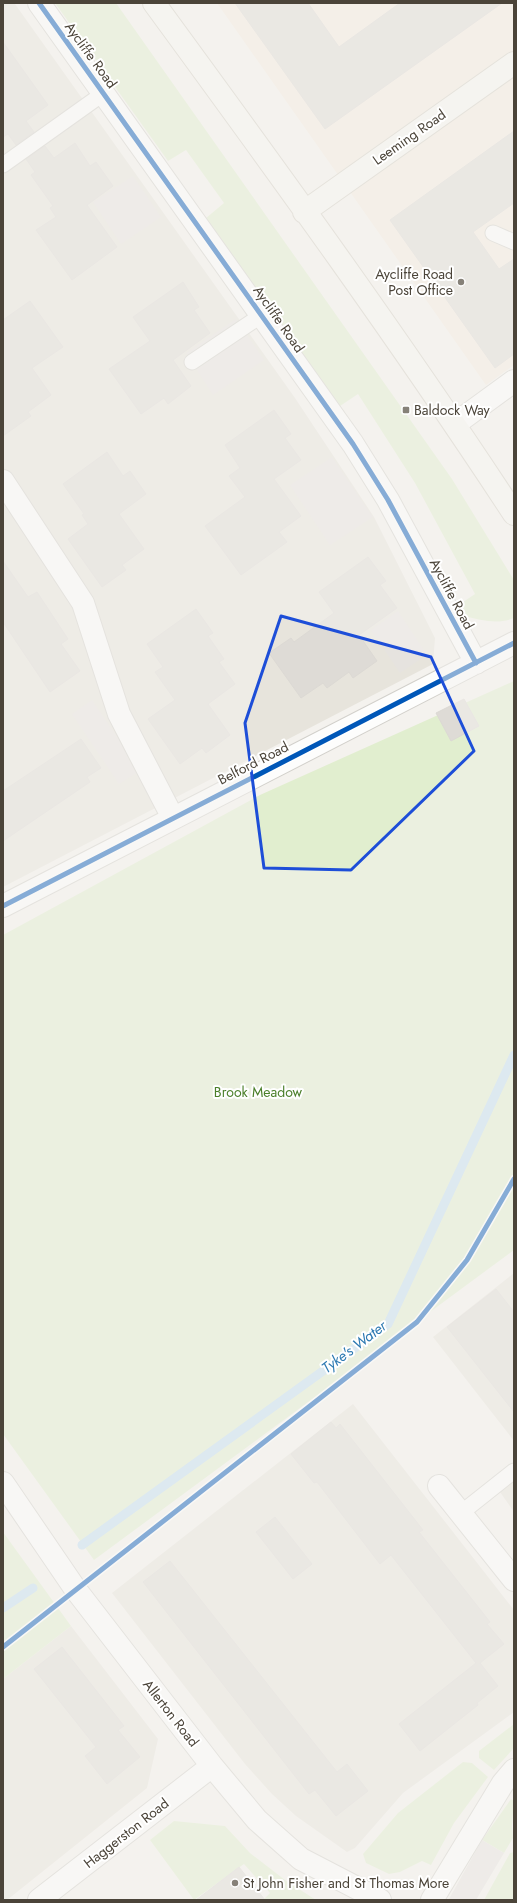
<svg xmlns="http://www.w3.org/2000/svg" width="517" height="1903" viewBox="0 0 517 1903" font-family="Jost,sans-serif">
<rect width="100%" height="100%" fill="#f4f2ee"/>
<!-- residential -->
<path fill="#e7e4dc" d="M 3,3 L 15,4 L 295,398 L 374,517 L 435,638 L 433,664 L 3,887 Z
M 514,1273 L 514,1441 L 433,1337 Z
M 353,1404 L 514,1610 L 514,1712 L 403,1793 L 355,1848 L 347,1852 L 296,1816 L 272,1794 L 245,1764 L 112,1593 Z
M 514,1481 L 514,1512 L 500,1492 Z
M 71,1626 L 158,1739 L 147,1788 L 7,1900 L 3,1900 L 3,1679 Z"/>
<!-- commercial -->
<path fill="#f3ebdf" d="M 217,3 L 514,3 L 514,365 L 486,385 Z"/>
<!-- green -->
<path fill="#e1eecf" d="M 55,3 L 116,3 L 452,479 L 514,580 L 514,618 C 497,625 481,620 464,616 L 457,606 L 475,594 L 415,483 L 358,394 L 340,406 L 206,218 L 224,203 L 186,150 L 168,161 Z
M 514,681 L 514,1250 L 94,1560 L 3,1434 L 3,935 L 260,795 Z
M 3,1532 L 71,1626 L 3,1679 Z
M 514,1724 L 514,1748 L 494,1770 L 479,1758 L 479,1751 Z
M 463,1762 L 472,1763 L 488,1777 L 454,1823 L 431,1865 L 422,1861 L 400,1872 L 389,1874 L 366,1863 L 363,1854 L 398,1813 Z
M 511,1799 L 514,1801 L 512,1826 L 513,1838 L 504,1853 L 482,1840 Z
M 174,1821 L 225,1826 L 250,1853 L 285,1880 L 316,1900 L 263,1900 L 270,1893 L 244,1864 L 194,1900 L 150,1840 Z
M 514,1852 L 514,1900 L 484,1900 L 510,1853 Z"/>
<!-- parking -->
<path fill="#e6e3df" d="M 133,176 L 161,217 L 121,244 L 93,202 Z
M 236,319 L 264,360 L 213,395 L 186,353 Z
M 332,457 L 373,517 L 330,545 L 290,485 Z
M 398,611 L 427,655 L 400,673 L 371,630 Z
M 92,700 L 140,771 L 119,784 L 72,714 Z
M 482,1840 L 504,1853 L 476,1900 L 451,1900 L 449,1899 Z"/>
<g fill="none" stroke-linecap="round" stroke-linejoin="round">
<!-- stream -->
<path stroke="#c0ddf1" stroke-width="9" d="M 82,1545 L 388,1324 L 514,1055
M 3,1608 L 33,1588"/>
</g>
<!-- building -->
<path fill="#dedbd6" stroke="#dcd9d4" d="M 235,3 L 308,3 L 339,47 L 400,3 L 502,3 L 325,129 Z
M 3,42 L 48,105 L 26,121 L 34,132 L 16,145 L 8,134 L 3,137 Z
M 514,131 L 514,203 L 473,232 L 499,269 L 514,259 L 514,354 L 495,368 L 390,220 Z
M 75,143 L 90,166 L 96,162 L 113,186 L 87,205 L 117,247 L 72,280 L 36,230 L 56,217 L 50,208 L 53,206 L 31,175 L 35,172 L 26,159 L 45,146 L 54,158 Z
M 183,282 L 199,307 L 194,310 L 210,333 L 173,360 L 191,386 L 168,404 L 164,398 L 141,414 L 109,369 L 150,341 L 133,317 Z
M 30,301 L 63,347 L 32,368 L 51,395 L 28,412 L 31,416 L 3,436 L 3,320 Z
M 274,410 L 291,434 L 285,438 L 301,460 L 274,479 L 301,516 L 279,532 L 287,542 L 241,575 L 205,526 L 245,497 L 229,476 L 240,468 L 225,445 Z
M 107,452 L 123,476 L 130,471 L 146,494 L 119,514 L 144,549 L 122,565 L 126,570 L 102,587 L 68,539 L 88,524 L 82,515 L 84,514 L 63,484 Z
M 368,557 L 386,581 L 380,585 L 397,608 L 359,635 L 377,661 L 353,678 L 349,672 L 327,688 L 323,683 L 301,698 L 269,653 L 291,638 L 294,642 L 334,613 L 319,592 Z
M 3,561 L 28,597 L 37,592 L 68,639 L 61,644 L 80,671 L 50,692 L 3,622 Z
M 196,609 L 213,633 L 208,636 L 224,659 L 219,662 L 235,684 L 208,704 L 230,735 L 206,753 L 202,748 L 180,764 L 148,719 L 175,700 L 155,672 L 163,667 L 147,644 Z
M 464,699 L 479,726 L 451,741 L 436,713 Z
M 81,739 L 101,768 L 87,777 L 90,782 L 3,841 L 3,791 Z
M 496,1289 L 514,1312 L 514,1412 L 447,1327 Z
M 331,1422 L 336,1428 L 340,1424 L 423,1530 L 419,1532 L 490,1622 L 487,1624 L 504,1644 L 480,1663 L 498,1686 L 477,1703 L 478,1705 L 420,1751 L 399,1724 L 476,1663 L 391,1555 L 380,1564 L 317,1482 L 314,1483 L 291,1454 Z
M 275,1517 L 312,1564 L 293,1579 L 256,1532 Z
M 170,1561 L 337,1772 L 347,1764 L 368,1791 L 336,1816 L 315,1790 L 309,1794 L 143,1582 Z
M 62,1647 L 124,1726 L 118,1730 L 140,1757 L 107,1784 L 85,1756 L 96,1747 L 34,1669 Z
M 239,1867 L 265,1900 L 196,1900 Z"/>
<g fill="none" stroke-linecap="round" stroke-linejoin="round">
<!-- lane casing -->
<g stroke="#d2d0cb" stroke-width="17">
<path id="lane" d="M 3,165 L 104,93
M 493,233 L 514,242
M 192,362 L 262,315
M 461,1513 L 514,1471"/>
</g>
<!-- street casing -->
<g stroke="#d2d0cb" stroke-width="24">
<path id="street" d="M 39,3 L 353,444 L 388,500 L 476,663
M 455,424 L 514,381
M 3,481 L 83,603 L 119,714 L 173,818
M 3,906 L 514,643
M 3,1483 L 76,1590 L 212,1766 L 257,1820 L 301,1859 L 380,1900
M 439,1486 L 514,1580
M 39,1900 L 212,1766
M 432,1900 L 503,1783 L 514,1770"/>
</g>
<!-- secondary casing -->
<g stroke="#d3cfc5" stroke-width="24">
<path id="secondary" d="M 154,3 C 277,171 400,340 514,514
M 304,212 L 514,63"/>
</g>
<!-- lane -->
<use href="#lane" stroke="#fdfdfc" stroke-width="15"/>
<!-- street -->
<use href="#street" stroke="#fdfdfc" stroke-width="22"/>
<!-- secondary -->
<use href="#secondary" stroke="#f7f6f1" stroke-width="22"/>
<!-- cycleway casing -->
<g stroke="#fff" stroke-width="8">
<path id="cycleway" d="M 39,3 L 353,444 L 388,500 L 476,663
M 3,906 L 514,643
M 3,1647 L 417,1322 L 467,1260 L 514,1179"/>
</g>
<!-- cycleway -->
<use href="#cycleway" stroke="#0057b8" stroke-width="5"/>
</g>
<!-- marked area -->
<path d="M0 0H517V1903H0ZM 281,616 L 431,657 L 474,751 L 351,870 L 264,868 L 245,723 Z" fill="#f4f2ee" fill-opacity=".55" fill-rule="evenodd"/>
<path fill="none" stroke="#1d4ed8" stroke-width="3" stroke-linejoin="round" d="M 281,616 L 431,657 L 474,751 L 351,870 L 264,868 L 245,723 Z"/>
<!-- markers -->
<g fill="#868178" stroke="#fff" stroke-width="1.5">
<circle cx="461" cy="282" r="4"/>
<rect x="402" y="406" width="8" height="8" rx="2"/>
<circle cx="235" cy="1883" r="4"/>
</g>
<g text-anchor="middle" stroke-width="4" stroke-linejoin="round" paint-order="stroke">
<!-- street labels -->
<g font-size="14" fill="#4b4439" stroke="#fff">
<text transform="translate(91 55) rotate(54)" y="5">Aycliffe Road</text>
<text transform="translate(409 137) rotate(-35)" y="5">Leeming Road</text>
<text transform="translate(279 319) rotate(55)" y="5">Aycliffe Road</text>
<text transform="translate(452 594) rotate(62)" y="5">Aycliffe Road</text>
<text transform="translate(253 763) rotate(-27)" y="5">Belford Road</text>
<text transform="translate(171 1713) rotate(52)" y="5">Allerton Road</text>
<text transform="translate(126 1833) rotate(-38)" y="5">Haggerston Road</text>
</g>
<!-- poi labels -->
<g font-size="14" fill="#4b4439" stroke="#fff" text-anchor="start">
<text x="453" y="279" text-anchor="end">Aycliffe Road<tspan x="453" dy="16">Post Office</tspan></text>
<text x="414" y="415">Baldock Way</text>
<text x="243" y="1888">St John Fisher and St Thomas More</text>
</g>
<!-- park labels -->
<g font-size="14" fill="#4a7f2a" stroke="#fff">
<text x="258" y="1097">Brook Meadow</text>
</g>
<!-- water labels -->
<g font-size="15" font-style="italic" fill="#2e7ab2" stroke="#fff">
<text transform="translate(354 1347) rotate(-37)" y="5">Tyke's Water</text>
</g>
</g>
<!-- border -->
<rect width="517" height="1903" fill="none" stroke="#4b4439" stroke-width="8"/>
</svg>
